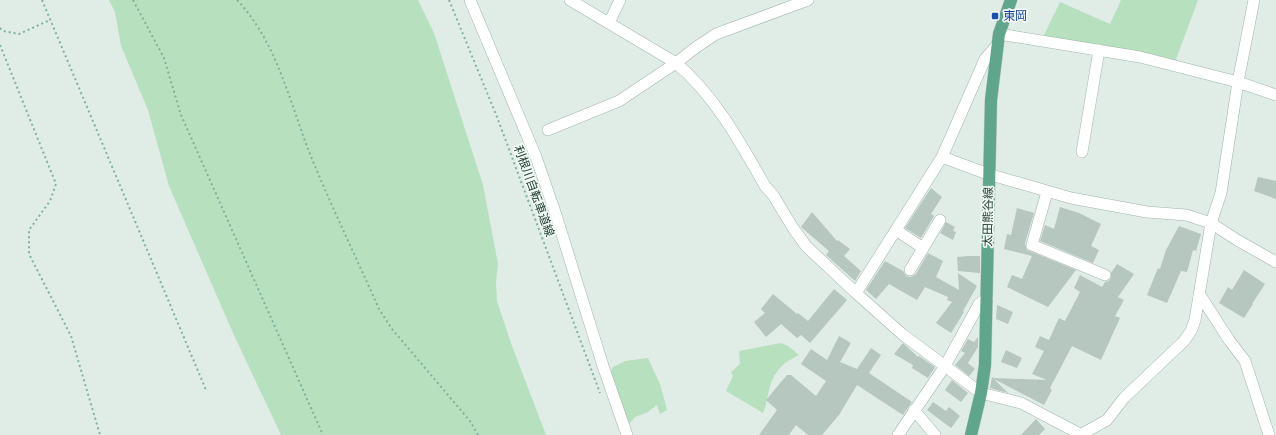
<svg xmlns="http://www.w3.org/2000/svg" width="1276" height="435" viewBox="0 0 1276 435" font-family="Jost,'Noto Sans JP',sans-serif">
<rect width="100%" height="100%" fill="#e0ece6"/>
<!-- green -->
<path fill="#b7e0be" d="M 109,0 L 418,0 L 434,33 L 483,185 L 498,264 L 496,282 L 497,301 L 512,346 L 546,435 L 281,435 L 233,333 L 169,186 L 148,110 L 121,46 L 115,12 Z
M 1121,0 L 1198,0 L 1175,62 L 1043,37 L 1060,2 L 1110,24 Z
M 781,343 L 788,346 L 799,355 C 780,364 772,374 768,395 C 766,401 766,407 763,413 L 726,391 L 733,376 L 731,372 L 740,364 L 739,351 Z
M 648,358 L 660,384 L 667,410 L 660,414 L 657,405 L 648,412 L 635,417 L 629,424 L 611,371 L 613,367 L 625,361 Z"/>
<!-- building -->
<path fill="#b5c7be" d="M 1258,177 L 1276,181 L 1276,199 L 1254,191 Z
M 931,188 L 942,197 L 931,214 L 934,216 L 921,238 L 905,228 Z
M 1060,207 L 1079,213 L 1101,224 L 1091,246 L 1099,250 L 1093,263 L 1040,241 L 1045,225 L 1054,229 Z
M 1017,208 L 1034,213 L 1025,243 L 1027,250 L 1076,270 L 1048,307 L 1007,287 L 1012,275 L 1022,279 L 1032,256 L 1004,249 L 1007,234 L 1011,235 Z
M 812,212 L 837,241 L 838,240 L 850,249 L 844,256 L 861,271 L 855,281 L 826,255 L 829,251 L 801,227 Z
M 946,222 L 955,227 L 953,231 L 956,232 L 953,240 L 940,233 Z
M 1179,226 L 1201,234 L 1196,251 L 1193,250 L 1187,272 L 1181,271 L 1167,303 L 1147,295 L 1158,268 L 1160,269 L 1166,250 Z
M 928,253 L 943,261 L 936,277 L 959,290 L 958,273 L 977,286 L 963,311 L 964,312 L 951,333 L 936,323 L 952,302 L 947,300 L 948,297 L 925,287 L 917,300 L 889,284 L 876,299 L 866,290 L 885,261 L 903,271 L 906,276 L 910,277 L 913,276 L 916,274 Z
M 968,256 L 980,256 L 980,273 L 958,271 L 957,257 Z
M 1117,264 L 1134,274 L 1118,297 L 1124,300 L 1115,316 L 1120,318 L 1101,360 L 1072,346 L 1050,388 L 1052,390 L 1044,405 L 994,379 L 1008,393 L 990,388 L 992,377 L 993,378 L 1047,380 L 1032,374 L 1044,351 L 1035,347 L 1040,336 L 1049,340 L 1059,318 L 1065,321 L 1080,292 L 1074,288 L 1080,275 L 1102,287 L 1105,282 L 1109,281 L 1111,278 L 1111,273 Z
M 1244,270 L 1265,284 L 1252,304 L 1253,304 L 1244,318 L 1219,303 L 1228,287 L 1232,290 Z
M 834,289 L 847,300 L 810,343 L 801,335 L 797,338 L 781,324 L 766,337 L 754,322 L 765,313 L 761,309 L 773,294 L 797,314 L 798,313 L 808,321 Z
M 997,305 L 1013,312 L 1008,324 L 996,319 Z
M 839,336 L 851,343 L 840,362 L 857,369 L 871,348 L 881,355 L 869,373 L 912,402 L 903,415 L 857,385 L 839,415 L 822,435 L 808,435 L 796,425 L 789,435 L 759,435 L 777,410 L 766,400 L 787,375 L 791,375 L 816,396 L 826,381 L 801,364 L 811,349 L 827,360 Z
M 978,337 L 978,347 L 968,363 L 975,369 L 969,376 L 955,365 L 965,353 L 961,351 L 968,339 L 974,342 Z
M 903,343 L 918,357 L 919,356 L 935,367 L 928,378 L 912,368 L 913,365 L 894,354 Z
M 1006,350 L 1022,358 L 1017,368 L 1001,362 Z
M 952,380 L 968,393 L 961,402 L 945,390 Z
M 933,402 L 946,411 L 949,407 L 960,416 L 951,428 L 927,410 Z
M 1036,419 L 1045,429 L 1039,435 L 1021,435 Z"/>
<g fill="none" stroke-linecap="round" stroke-linejoin="round">
<!-- minor casing -->
<g stroke="#a2b4ad" stroke-width="12">
<path id="minor" d="M 470,0 L 536,157 L 556,215 L 603,366 L 627,435
M 570,0 L 676,63 C 715,96 740,142 765,186 L 773,195 L 793,228 L 806,246 L 856,293 L 902,334 L 981,393 L 1021,403 L 1082,435
M 609,23 L 620,0
M 999,34 L 1140,57 L 1238,82 L 1276,95
M 548,130 L 619,101 L 676,63 L 695,48 L 716,34 L 808,0
M 1082,152 L 1099,50
M 942,157 L 988,174 L 1071,198 L 1147,212 L 1186,215 L 1211,223 L 1237,240 L 1276,262
M 1047,192 L 1032,245 L 1105,275
M 896,230 L 923,248
M 910,270 L 940,220
M 856,293 L 942,157 L 985,59 L 997,45
M 1200,295 L 1229,340 L 1245,361 L 1269,435
M 914,410 L 935,435
M 1082,434 L 1107,420 L 1124,398 L 1184,341 L 1191,331 L 1195,320 L 1211,223 L 1221,193 L 1238,82 L 1254,0
M 898,435 L 945,366 L 979,304 L 987,298"/>
</g>
<!-- major casing -->
<g stroke="#c0c9c6" stroke-width="13">
<path id="major" d="M 971,435 L 981,393 L 985,365 L 991,100 L 999,34 L 1011,0"/>
</g>
<!-- path -->
<path stroke="#7db39d" stroke-width="2" stroke-dasharray="2 3" stroke-linecap="butt" d="M 42,0 L 206,390
M 133,0 L 164,58 L 181,115 L 323,435
M 237,0 C 278,43 290,105 312,159 C 333,210 357,259 379,309 L 392,329 L 470,421 L 478,435
M 449,0 L 497,117 L 600,393
M 0,28 L 3,31 L 19,34 L 50,20
M 0,45 L 56,184 L 50,201 L 29,230 L 29,254 L 71,336 L 100,435"/>
<!-- minor -->
<use href="#minor" stroke="#fff" stroke-width="11"/>
<!-- major -->
<use href="#major" stroke="#60a68d" stroke-width="12"/>
</g>
<!-- markers -->
<rect fill="#1a4fb4" stroke="#f1f9f4" stroke-width="1.5" x="991" y="12" width="8" height="8" rx="2"/>
<g text-anchor="middle" stroke-width="3.5" stroke-linejoin="round" paint-order="stroke">
<!-- transit labels -->
<g font-size="12" fill="#164399" stroke="#f1f9f4" text-anchor="start">
<text x="1003" y="20">東岡</text>
</g>
<!-- street labels -->
<g font-size="12" fill="#1f3e33" stroke="#f1f9f4">
<text transform="translate(534 191) rotate(70)" y="4">利根川自転車道線</text>
<text transform="translate(988 217) rotate(-89)" y="4">太田熊谷線</text>
</g>
</g>
</svg>
